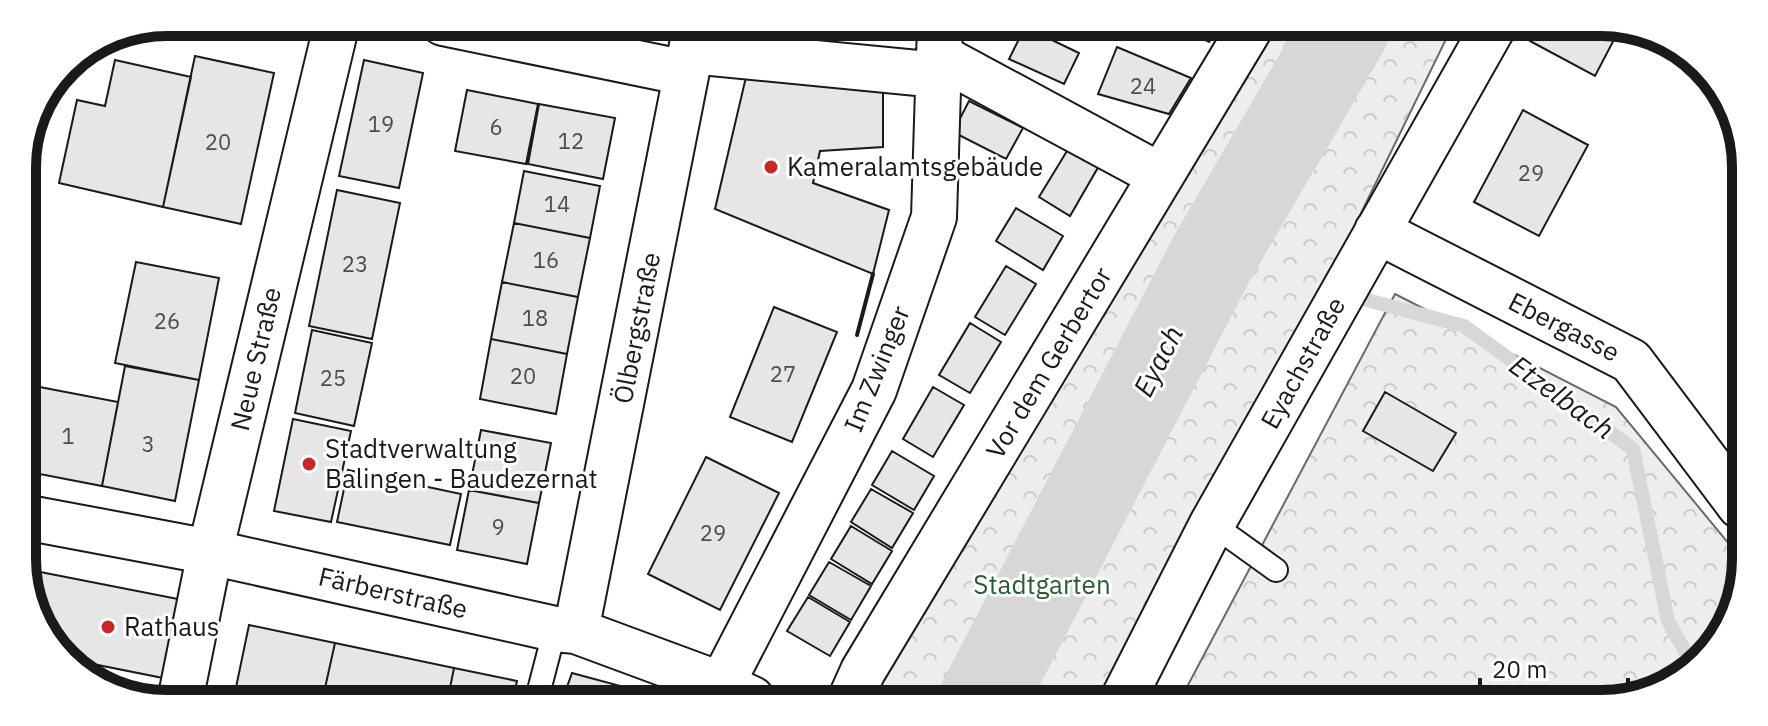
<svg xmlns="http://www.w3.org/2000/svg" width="1768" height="726" viewBox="0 0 1768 726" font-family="'IBM Plex Sans',sans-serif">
<defs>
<pattern id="forest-crowns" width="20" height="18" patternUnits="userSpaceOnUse" patternTransform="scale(2)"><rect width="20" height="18" fill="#ededed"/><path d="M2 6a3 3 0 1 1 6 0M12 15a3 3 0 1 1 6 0" fill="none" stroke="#cbcbcb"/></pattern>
</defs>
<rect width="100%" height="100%" fill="#fff"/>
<!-- forest -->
<path fill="url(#forest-crowns)" stroke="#6a6a6a" stroke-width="2" d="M 1250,28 L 1451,29 L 1345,246 L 1103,701 L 879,700 L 879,692 L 863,671 Z
M 1395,294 L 1616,407 L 1739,556 L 1738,606 L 1689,674 L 1610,704 L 1179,702 Z"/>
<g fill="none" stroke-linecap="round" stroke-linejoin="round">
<!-- stream -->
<path stroke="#d7d7d7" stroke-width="14" d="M 1212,258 L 1252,269
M 1367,300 L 1464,326 L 1633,449 L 1668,621 L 1694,667"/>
<!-- river -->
<path stroke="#d7d7d7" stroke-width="88" d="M 982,701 L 1212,258 L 1346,28"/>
</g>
<!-- building -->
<path fill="#e6e6e6" stroke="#1a1a1a" stroke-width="2" d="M 754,25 L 837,26 L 831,53 L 752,37 Z
M 1025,27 L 1079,53 L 1064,84 L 1009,59 Z
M 1180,27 L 1217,28 L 1209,42 Z
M 1537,29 L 1619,30 L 1595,76 L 1530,41 Z
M 1117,47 L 1191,78 L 1169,114 L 1098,94 Z
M 195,56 L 274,73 L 241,224 L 163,207 Z
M 115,60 L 191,77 L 163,207 L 59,183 L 77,100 L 105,106 Z
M 364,60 L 423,73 L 399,188 L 339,176 Z
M 746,77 L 883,84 L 883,147 L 820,151 L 813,183 L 889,210 L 873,274 L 715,209 Z
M 467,90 L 538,104 L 526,164 L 455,151 Z
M 40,99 L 23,187 L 22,157 L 37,102 Z
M 969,101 L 1023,128 L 1006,159 L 953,132 Z
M 539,104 L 615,118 L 603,179 L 528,164 Z
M 1523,110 L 1588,145 L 1539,236 L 1474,202 Z
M 1070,146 L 1100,164 L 1070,216 L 1039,197 Z
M 524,171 L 600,186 L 590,238 L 514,223 Z
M 337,190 L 400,203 L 372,339 L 309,326 Z
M 1016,208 L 1063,236 L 1043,270 L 996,241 Z
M 514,223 L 590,238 L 578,297 L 502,282 Z
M 136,262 L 219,278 L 199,380 L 115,363 Z
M 1006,266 L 1036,284 L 1005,335 L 975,317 Z
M 502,282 L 578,297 L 567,354 L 491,339 Z
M 774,307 L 837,332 L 792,442 L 730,417 Z
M 970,323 L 1001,342 L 970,393 L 939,375 Z
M 312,330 L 372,343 L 354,426 L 295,413 Z
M 491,339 L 567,354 L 556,414 L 480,399 Z
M 125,366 L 199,380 L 175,501 L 102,486 Z
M 24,384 L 118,402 L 102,486 L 24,471 Z
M 933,387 L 964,405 L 933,457 L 903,439 Z
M 1385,392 L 1456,433 L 1433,471 L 1363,431 Z
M 293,419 L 351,431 L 331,522 L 274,511 Z
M 481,430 L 551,443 L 539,503 L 469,490 Z
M 892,451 L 934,476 L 914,510 L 872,485 Z
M 706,457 L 779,493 L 720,610 L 648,574 Z
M 348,470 L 461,494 L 450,545 L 337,522 Z
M 871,489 L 913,513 L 892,548 L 851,522 Z
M 469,490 L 539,503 L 527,564 L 457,550 Z
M 851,526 L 892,551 L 872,584 L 831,559 Z
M 829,562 L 871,586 L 851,620 L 809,595 Z
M 25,569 L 178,599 L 163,678 L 63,658 L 58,654 L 25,587 Z
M 808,597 L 850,622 L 830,656 L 787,631 Z
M 249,625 L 335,643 L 323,697 L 234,697 Z
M 335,643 L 454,668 L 448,698 L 323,697 Z
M 454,668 L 517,681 L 513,698 L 448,698 Z
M 572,673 L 639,691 L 634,699 L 563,698 Z"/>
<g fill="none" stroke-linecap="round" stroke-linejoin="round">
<!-- lane casing -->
<g stroke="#1a1a1a" stroke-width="26">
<path id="lane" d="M 1212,524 L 1276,570
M 537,698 L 555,629"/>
</g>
<!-- street casing -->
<g stroke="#1a1a1a" stroke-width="48">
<path id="street" d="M 443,23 L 686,73
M 691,51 L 938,75
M 939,56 L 1161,176
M 1377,231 L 1631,361 L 1740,506
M 24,517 L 210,552 L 555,629 L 576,631 L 722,685 L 752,699
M 576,631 L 696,25
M 181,696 L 210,552 L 337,23
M 714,699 L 874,390 L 934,217 L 940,26
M 850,700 L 863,671 L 1250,28
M 1122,701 L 1212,524 L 1492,29"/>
</g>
<!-- lane -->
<use href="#lane" stroke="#fff" stroke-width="22"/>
<!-- street -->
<use href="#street" stroke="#fff" stroke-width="44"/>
<!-- wall -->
<path stroke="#1a1a1a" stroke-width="4" d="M 857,335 L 873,274"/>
</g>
<!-- markers -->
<g fill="#c62828" stroke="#fff" stroke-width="3">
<circle cx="771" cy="167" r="8"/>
<circle cx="309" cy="464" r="8"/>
<circle cx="108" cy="627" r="8"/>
</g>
<g text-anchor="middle" stroke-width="6" stroke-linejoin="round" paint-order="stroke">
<!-- number labels -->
<g font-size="22" fill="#4d4d4d">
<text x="1143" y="94">24</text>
<text x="381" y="132">19</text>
<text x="496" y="135">6</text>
<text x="571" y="149">12</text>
<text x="218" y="150">20</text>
<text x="1531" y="181">29</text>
<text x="557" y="212">14</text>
<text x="546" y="268">16</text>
<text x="355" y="272">23</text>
<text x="535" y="326">18</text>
<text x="167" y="329">26</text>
<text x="783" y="382">27</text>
<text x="523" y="384">20</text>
<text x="333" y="386">25</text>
<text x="68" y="444">1</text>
<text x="148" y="452">3</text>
<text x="498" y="535">9</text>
<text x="713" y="541">29</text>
</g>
<!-- poi labels -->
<g font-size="26" fill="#1a1a1a" stroke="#fff" text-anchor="start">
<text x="787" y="176">Kameralamtsgebäude</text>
<text x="325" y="458">Stadtverwaltung<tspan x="325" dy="30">Balingen - Baudezernat</tspan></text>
<text x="124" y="636">Rathaus</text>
</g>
<!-- street labels -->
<g font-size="26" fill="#1a1a1a" stroke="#fff">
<text transform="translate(1564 327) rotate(27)" y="9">Ebergasse</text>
<text transform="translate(637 328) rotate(-79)" y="9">Ölbergstraße</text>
<text transform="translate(256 359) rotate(-77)" y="9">Neue Straße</text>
<text transform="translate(1049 363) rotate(-59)" y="9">Vor dem Gerbertor</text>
<text transform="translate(1303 363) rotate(-61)" y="9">Eyachstraße</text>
<text transform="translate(877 369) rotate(-68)" y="9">Im Zwinger</text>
<text transform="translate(393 593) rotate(13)" y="9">Färberstraße</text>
</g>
<!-- park labels -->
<g font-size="26" fill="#2b5a34" stroke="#fff">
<text x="1042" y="594">Stadtgarten</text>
</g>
<!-- water labels -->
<g font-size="28" font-style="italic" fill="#1a1a1a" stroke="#fff">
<text transform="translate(1158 361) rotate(-63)" y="10">Eyach</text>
<text transform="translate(1562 397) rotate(36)" y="10">Etzelbach</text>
</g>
</g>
<!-- crop -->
<path d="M0 0H1768V726H0ZM167 36H1601A131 131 0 0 1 1732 167V559A131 131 0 0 1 1601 690H167A131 131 0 0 1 36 559V167A131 131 0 0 1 167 36Z" fill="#fff" fill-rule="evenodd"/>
<path fill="none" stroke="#1a1a1a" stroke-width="10" d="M167 36H1601A131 131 0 0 1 1732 167V559A131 131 0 0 1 1601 690H167A131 131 0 0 1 36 559V167A131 131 0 0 1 167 36Z"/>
<!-- scale -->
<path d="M1480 678v12h148v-12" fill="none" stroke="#1a1a1a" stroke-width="4"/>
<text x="1492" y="678" font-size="24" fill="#1a1a1a" stroke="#ffffff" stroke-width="6" paint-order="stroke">20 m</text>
</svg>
